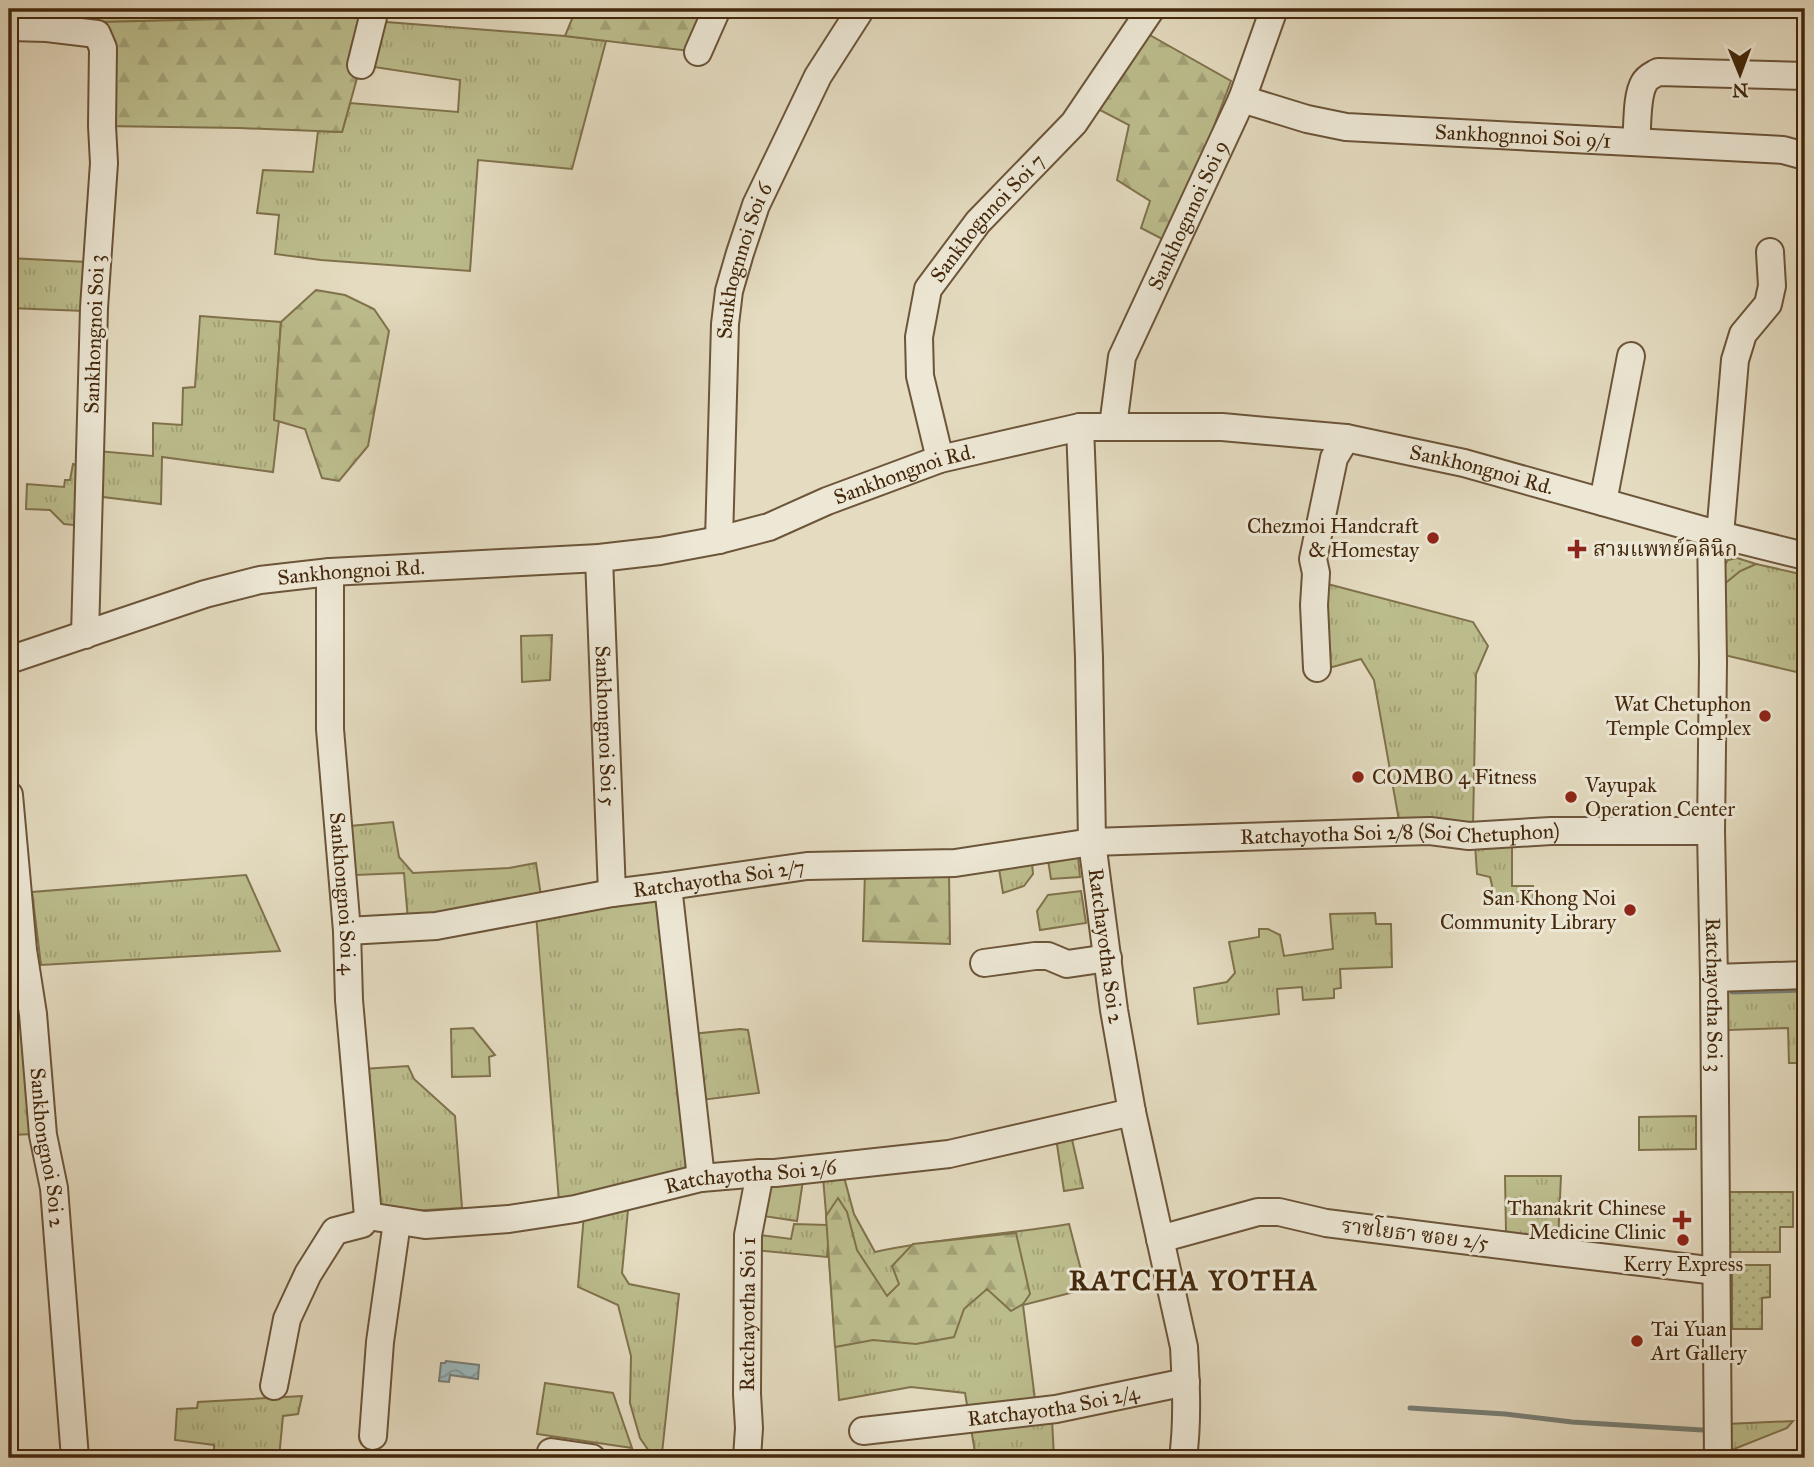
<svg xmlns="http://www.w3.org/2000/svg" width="1814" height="1467" viewBox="0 0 1814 1467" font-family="'IM FELL Great Primer','Noto Serif Thai',serif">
<defs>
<pattern id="grass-tufts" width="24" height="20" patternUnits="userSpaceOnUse" patternTransform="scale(1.75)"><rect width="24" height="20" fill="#bcbd8d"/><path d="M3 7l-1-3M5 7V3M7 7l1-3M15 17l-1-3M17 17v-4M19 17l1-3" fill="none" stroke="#a3a278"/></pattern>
<pattern id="forest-firs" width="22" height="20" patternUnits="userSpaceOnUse" patternTransform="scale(1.75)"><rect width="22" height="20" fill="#bcbd8d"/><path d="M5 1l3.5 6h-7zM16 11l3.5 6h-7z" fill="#a3a278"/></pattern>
<pattern id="garden-dots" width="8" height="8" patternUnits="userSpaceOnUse" patternTransform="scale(1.75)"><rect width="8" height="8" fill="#bcbd8d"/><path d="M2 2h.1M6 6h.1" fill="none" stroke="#a3a278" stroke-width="1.8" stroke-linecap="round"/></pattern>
<pattern id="water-waves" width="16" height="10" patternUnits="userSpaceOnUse" patternTransform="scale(1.75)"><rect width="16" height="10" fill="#9bb8bd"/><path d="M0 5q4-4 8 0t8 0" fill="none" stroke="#809698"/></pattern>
</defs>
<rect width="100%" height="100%" fill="#e4dbc0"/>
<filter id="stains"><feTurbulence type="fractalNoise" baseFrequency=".00286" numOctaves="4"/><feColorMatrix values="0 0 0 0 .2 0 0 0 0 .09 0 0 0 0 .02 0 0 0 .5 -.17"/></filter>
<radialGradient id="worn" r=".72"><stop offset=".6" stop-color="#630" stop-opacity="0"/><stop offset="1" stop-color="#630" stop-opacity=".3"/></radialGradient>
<!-- grass -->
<path fill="url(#grass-tufts)" stroke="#80724c" stroke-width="2" d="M 71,9 L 268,9 L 267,18 L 69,23 Z
M 310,9 L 376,9 L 374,21 L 565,36 L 606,41 L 572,169 L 478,160 L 470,271 L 321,260 L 275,254 L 279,215 L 257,213 L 263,170 L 313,172 L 318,131 L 342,132 L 350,103 L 458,112 L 460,80 L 361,65 L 373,21 Z
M 9,258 L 87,262 L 84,311 L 9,308 Z
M 200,316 L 281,322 L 274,419 L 279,421 L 273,472 L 162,457 L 161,504 L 95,496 L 98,451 L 153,456 L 153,423 L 182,425 L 183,388 L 195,387 Z
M 73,464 L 83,467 L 83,526 L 64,524 L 50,510 L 26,509 L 27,484 L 64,487 L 65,480 L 70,480 Z
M 1756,564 L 1805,575 L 1805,674 L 1724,655 L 1723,585 L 1740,571 Z
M 1320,582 L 1473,622 L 1488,646 L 1476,674 L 1473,827 L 1400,826 L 1374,680 L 1361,659 L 1322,670 Z
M 552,635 L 550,680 L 522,682 L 521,636 Z
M 393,822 L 399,857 L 413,873 L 509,868 L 536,863 L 541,896 L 408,920 L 404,873 L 355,875 L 350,826 Z
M 1475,844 L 1512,845 L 1512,886 L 1533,886 L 1534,902 L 1496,902 L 1490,877 L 1477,874 Z
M 1078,856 L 1080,877 L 1051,879 L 1048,860 Z
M 1032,863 L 1033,874 L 1024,886 L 1003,893 L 999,869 Z
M 246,875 L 280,951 L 41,965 L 32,892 Z
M 1081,891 L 1086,923 L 1040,930 L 1037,911 L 1048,895 Z
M 660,895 L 687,1171 L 559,1201 L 536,914 Z
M 1375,913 L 1376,924 L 1391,924 L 1392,967 L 1340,969 L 1341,988 L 1334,989 L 1334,998 L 1303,1000 L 1302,987 L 1277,989 L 1279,1014 L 1198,1024 L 1194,988 L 1227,982 L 1235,973 L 1229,942 L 1259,937 L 1259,929 L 1268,929 L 1280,935 L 1284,956 L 1333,949 L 1330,914 Z
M 9,967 L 12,967 L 22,975 L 36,1134 L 9,1135 Z
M 1805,979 L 1805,1063 L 1789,1063 L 1788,1028 L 1728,1030 L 1725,983 Z
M 473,1028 L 495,1055 L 489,1057 L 490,1076 L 452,1077 L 451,1029 Z
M 740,1029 L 748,1030 L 759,1093 L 701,1100 L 692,1034 Z
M 408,1066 L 414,1079 L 455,1116 L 462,1208 L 375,1213 L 363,1069 Z
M 1696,1116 L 1696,1149 L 1639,1150 L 1639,1117 Z
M 1071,1135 L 1083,1188 L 1064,1191 L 1056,1138 Z
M 1505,1176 L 1561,1176 L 1558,1242 L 1506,1232 Z
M 823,1177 L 844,1177 L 854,1214 L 875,1252 C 939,1238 1005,1235 1069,1224 L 1086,1289 L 1023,1305 L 1037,1415 L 1052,1419 L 1054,1458 L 976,1458 L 965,1393 L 911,1387 L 839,1400 L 828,1244 L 827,1257 L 753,1250 L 760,1235 L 791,1239 L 794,1224 L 827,1225 Z
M 803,1180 L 797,1221 L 763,1216 L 770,1182 Z
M 628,1210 L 622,1273 L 629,1284 L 679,1294 L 662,1453 L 651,1454 L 640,1438 L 630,1403 L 631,1356 L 618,1305 L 578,1287 L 584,1214 Z
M 545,1383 L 613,1393 L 632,1448 L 537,1434 Z
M 302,1396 L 298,1414 L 283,1416 L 279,1458 L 214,1458 L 214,1445 L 175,1440 L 177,1409 L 197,1408 L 198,1402 Z
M 1793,1421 L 1787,1428 L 1729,1451 L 1727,1424 Z"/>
<!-- forest -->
<path fill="url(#forest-firs)" stroke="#80724c" stroke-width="2" d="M 268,9 L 310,9 L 373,21 L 342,132 L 240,128 L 102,126 L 100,22 L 266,18 Z
M 576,9 L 717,9 L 698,52 L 565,36 Z
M 1148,34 L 1231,81 L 1170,243 L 1141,228 L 1150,201 L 1117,180 L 1129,125 L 1094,107 Z
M 316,290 L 345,295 L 374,309 L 389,331 L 368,446 L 339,481 L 322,478 L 305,429 L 274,420 L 281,322 Z
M 865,871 L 949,872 L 950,944 L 863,941 Z
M 838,1198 L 847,1212 L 857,1250 L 887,1296 L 899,1284 L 892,1266 L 913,1244 L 1016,1233 L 1030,1294 L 1023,1304 L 1011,1311 L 987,1289 L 964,1309 L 954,1337 L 916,1344 L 873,1340 L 835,1347 L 826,1216 Z"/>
<!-- garden -->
<path fill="url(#garden-dots)" stroke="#80724c" stroke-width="2" d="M 1737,558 L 1756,564 L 1740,571 L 1723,585 L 1722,569 L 1728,560 Z
M 1728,1192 L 1793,1192 L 1793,1227 L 1780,1227 L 1780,1252 L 1728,1252 Z
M 1732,1265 L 1770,1265 L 1770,1297 L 1762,1298 L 1762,1329 L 1732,1329 Z"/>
<!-- water -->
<path fill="url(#water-waves)" stroke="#787e76" stroke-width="2" d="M 446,1361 L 479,1365 L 478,1379 L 450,1375 L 449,1382 L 439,1381 L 441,1363 L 445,1363 Z"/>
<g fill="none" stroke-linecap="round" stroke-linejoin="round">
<!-- stream -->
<path stroke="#787e76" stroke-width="5" d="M 1732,992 L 1805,990
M 1410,1408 L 1505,1414 L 1572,1422 L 1702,1430"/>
<!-- minor casing -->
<g stroke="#6c5539" stroke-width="30">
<g id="minor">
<path d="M 9,27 L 47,28 L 97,34 L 103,48 L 102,126 L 104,163 L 94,308 L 85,635"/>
<path d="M 698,52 L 717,9"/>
<path d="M 361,65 L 375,9"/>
<path id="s1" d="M 1242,99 L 1307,119 L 1346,127 L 1783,150 L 1805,156"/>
<path d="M 1636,142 C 1638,126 1636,97 1644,83 C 1647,77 1653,75 1658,72 L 1805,76"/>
<path id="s2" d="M 1113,426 L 1122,357 L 1242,99 L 1274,9"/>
<path id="s3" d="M 1080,427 L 1089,657 L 1092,842 L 1114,1010 L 1132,1112 L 1184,1347 C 1186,1384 1188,1421 1183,1458"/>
<path id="s4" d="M 940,459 L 920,376 L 919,337 L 928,289 L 978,222 L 1074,123 L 1151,9"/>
<path d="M 1603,502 L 1631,356"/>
<path id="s5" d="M 1711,531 L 1713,662 L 1711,831 L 1714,978 L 1718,1458"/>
<path d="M 1720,535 L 1735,360 L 1743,334 L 1768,304 L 1772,286 L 1770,252"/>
<path id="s6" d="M 719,540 L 725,324 L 729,291 L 740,253 L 756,205 L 818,76 L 861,9"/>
<path id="s7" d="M 599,558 L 612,893"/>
<path id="s8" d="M 330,572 L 330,729 L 347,931 L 349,1000 L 368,1216"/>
<path id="s9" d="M 9,660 L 205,594 L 260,580 L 330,572 L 599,558 L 660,551 L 719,540 L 769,527 L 827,501 L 940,459 L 1080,427 L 1222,427 L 1346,438 L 1464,463 L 1720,535 L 1805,556"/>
<path d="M 1317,668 L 1314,605 L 1316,573 L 1313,559 L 1334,458 L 1346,438"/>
<path id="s10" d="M 9,795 L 23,950 L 33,1014 L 43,1135 L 54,1188 L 75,1458"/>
<path d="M 668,886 L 701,1178"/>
<path id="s11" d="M 347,931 L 436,926 L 612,893 L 668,886 L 807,866 L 955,863 L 1092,842 L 1394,832 L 1430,831 L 1469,836 L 1551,831 L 1711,831"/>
<path d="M 984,963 L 1035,956 L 1048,956 L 1067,964 L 1108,958"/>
<path d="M 1714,978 L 1805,975"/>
<path id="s12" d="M 368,1216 L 425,1225 L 509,1219 L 575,1209 L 701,1178 L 760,1173 L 775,1173 L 949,1154 L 1132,1112"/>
<path d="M 1160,1239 L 1258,1212 L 1279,1212 L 1326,1223 L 1549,1251 L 1716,1271"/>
<path d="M 274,1386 L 287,1319 L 308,1274 L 335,1231 L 362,1224 L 368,1216"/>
<path id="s13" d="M 863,1431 L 1056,1409 L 1186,1382"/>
<path d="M 373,1436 L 380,1342 L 397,1222"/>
<path d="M 551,1452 L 592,1458"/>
<path id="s14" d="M 747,1458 L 749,1428 L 747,1394 L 748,1235 L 760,1173"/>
</g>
</g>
<!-- minor -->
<use href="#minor" stroke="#ede8d6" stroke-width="26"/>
</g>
<!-- markers -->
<g fill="#8f2418" stroke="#ede8d6" stroke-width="2.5">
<circle cx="1433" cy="538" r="7"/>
<path d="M1573.5 538.5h7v7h7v7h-7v7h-7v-7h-7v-7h7z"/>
<circle cx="1765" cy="716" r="7"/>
<circle cx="1358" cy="777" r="7"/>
<circle cx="1571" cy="797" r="7"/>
<circle cx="1630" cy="910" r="7"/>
<path d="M1678.5 1209.5h7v7h7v7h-7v7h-7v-7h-7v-7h7z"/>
<circle cx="1683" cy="1240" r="7"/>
<circle cx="1637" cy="1341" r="7"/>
</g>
<g text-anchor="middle" stroke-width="6" stroke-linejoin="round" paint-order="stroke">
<!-- street labels -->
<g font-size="21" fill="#44280c" stroke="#ede8d6">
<text dy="7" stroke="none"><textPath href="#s1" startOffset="285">Sankhognnoi Soi 9/1</textPath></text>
<text dy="7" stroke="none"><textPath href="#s2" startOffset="226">Sankhognnoi Soi 9</textPath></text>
<text dy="7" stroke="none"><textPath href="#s4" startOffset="266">Sankhognnoi Soi 7</textPath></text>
<text dy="7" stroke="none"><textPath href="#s6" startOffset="282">Sankhognnoi Soi 6</textPath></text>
<text transform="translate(94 334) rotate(-88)" y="7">Sankhongnoi Soi 3</text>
<text dy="7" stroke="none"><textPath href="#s9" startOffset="1510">Sankhongnoi Rd.</textPath></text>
<text dy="7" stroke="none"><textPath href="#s9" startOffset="922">Sankhongnoi Rd.</textPath></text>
<text dy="7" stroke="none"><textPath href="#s9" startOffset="355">Sankhongnoi Rd.</textPath></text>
<text dy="7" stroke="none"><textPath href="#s7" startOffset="168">Sankhongnoi Soi 5</textPath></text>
<text dy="7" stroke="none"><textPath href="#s11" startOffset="1060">Ratchayotha Soi 2/8 (Soi Chetuphon)</textPath></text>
<text dy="7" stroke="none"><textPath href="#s11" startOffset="376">Ratchayotha Soi 2/7</textPath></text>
<text dy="7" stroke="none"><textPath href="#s8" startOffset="322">Sankhongnoi Soi 4</textPath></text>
<text dy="7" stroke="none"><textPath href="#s3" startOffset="520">Ratchayotha Soi 2</textPath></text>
<text dy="7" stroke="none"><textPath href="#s5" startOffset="464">Ratchayotha Soi 3</textPath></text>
<text dy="7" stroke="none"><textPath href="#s10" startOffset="355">Sankhongnoi Soi 2</textPath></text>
<text dy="7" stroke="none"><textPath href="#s12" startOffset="388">Ratchayotha Soi 2/6</textPath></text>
<text transform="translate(1415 1234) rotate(7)" y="7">ราชโยธา ซอย 2/5</text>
<text dy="7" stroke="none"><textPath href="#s14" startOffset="144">Ratchayotha Soi 1</textPath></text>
<text dy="7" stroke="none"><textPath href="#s13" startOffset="192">Ratchayotha Soi 2/4</textPath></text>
</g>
<!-- poi labels -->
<g font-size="21" fill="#44280c" stroke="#ede8d6" text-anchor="end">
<text x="1419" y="533">Chezmoi Handcraft<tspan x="1419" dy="24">&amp; Homestay</tspan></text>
<text x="1593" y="556" text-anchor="start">สามแพทย์คลินิก</text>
<text x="1751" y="711">Wat Chetuphon<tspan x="1751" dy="24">Temple Complex</tspan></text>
<text x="1372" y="784" text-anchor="start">COMBO 4 Fitness</text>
<text x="1585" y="792" text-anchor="start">Vayupak<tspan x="1585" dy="24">Operation Center</tspan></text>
<text x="1616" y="905">San Khong Noi<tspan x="1616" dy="24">Community Library</tspan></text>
<text x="1666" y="1215">Thanakrit Chinese<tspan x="1666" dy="24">Medicine Clinic</tspan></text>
<text x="1683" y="1271" text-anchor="middle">Kerry Express</text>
<text x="1651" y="1336" text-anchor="start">Tai Yuan<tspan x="1651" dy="24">Art Gallery</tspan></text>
</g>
<!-- district labels -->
<g font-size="28" font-weight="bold" letter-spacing="2" fill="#44280c" stroke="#ede8d6">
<text x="1194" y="1290">RATCHA YOTHA</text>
</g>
</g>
<!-- margin -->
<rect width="1814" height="1467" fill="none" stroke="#e4dbc0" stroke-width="35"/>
<rect x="10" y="10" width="1793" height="1446" fill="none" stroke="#44280c" stroke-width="3.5"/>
<rect x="18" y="18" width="1779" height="1432" fill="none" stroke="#44280c" stroke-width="2"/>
<!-- north arrow -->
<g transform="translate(1740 74) rotate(179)" stroke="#ede8d6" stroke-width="5" paint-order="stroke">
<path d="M0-5L12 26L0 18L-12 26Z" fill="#44280c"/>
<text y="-10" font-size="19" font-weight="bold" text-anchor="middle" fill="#44280c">N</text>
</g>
<rect width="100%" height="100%" filter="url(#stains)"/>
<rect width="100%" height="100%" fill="url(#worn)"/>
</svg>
